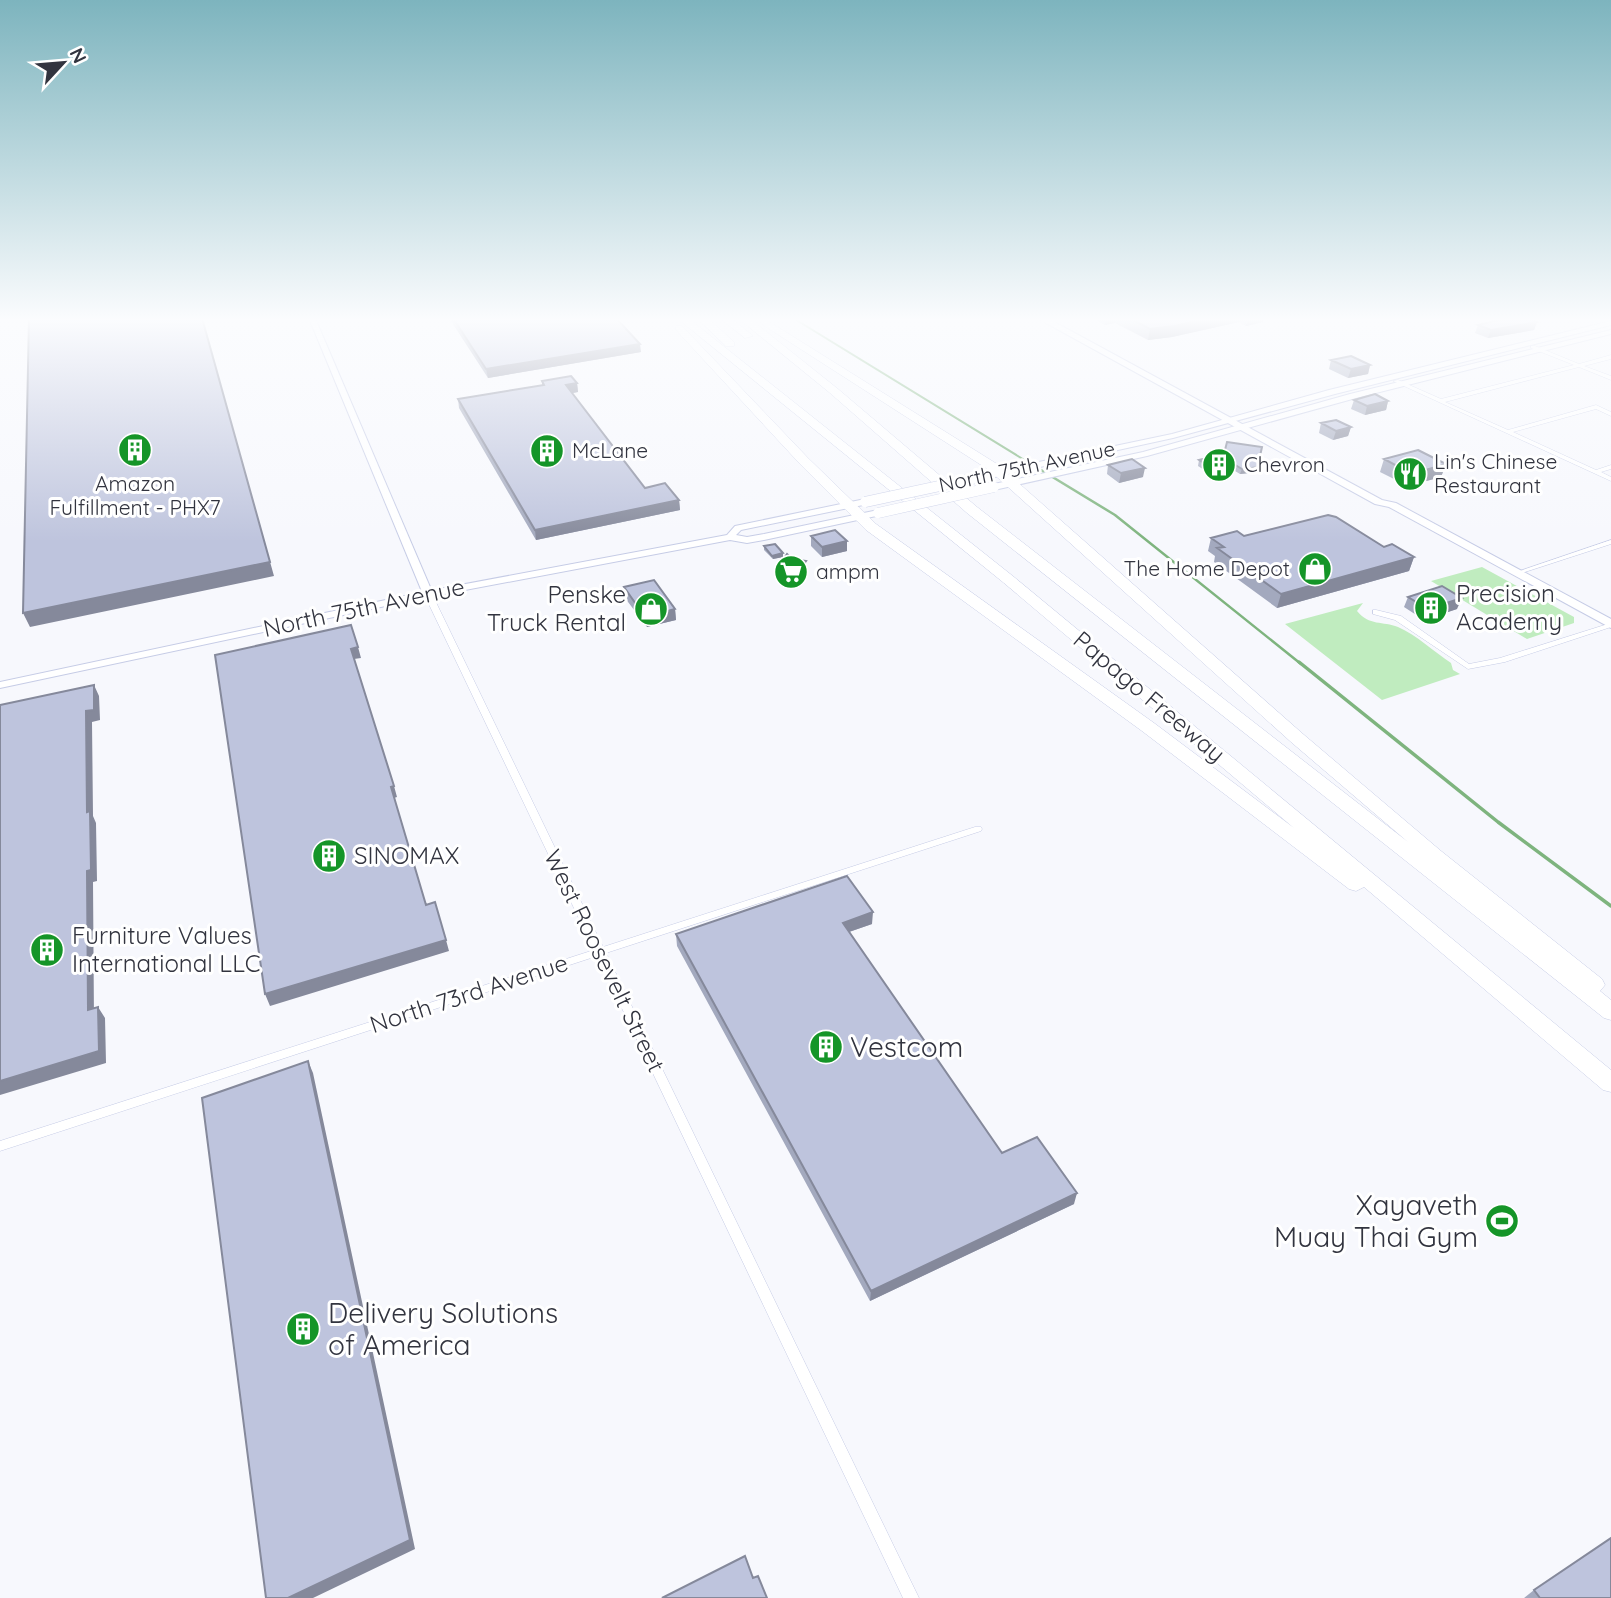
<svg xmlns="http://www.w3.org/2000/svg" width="1611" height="1598" viewBox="0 0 1611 1598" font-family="Quicksand,sans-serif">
<rect width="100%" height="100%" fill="#f7f8fd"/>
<!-- green -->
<path fill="#c0ecbf" d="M 1482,567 L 1574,617 L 1574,623 L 1527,639 L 1431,581 Z
M 1363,603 L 1357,611 C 1369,626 1383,621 1398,627 C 1417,635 1434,652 1451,663 L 1453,670 L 1460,674 L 1382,700 L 1285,624 Z"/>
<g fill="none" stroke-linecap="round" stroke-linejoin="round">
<!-- stream-far2 -->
<path stroke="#7eb47e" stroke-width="2" d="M 793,318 L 1044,472"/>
<!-- stream-far1 -->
<path stroke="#7eb47e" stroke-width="2.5" d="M 1041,470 L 1115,515 L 1301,664"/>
<!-- stream -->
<path stroke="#7eb47e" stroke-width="3.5" d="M 1299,662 L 1498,822 L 1611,906"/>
<!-- minor casing -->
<g stroke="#c6cce6" stroke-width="1">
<path id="minor" d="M 1531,346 L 1535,346 L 1579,364 L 1611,355 L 1611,359 L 1584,366 L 1611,376 L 1611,380 L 1579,367 L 1445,402 L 1508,430 L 1596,405 L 1611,412 L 1611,416 L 1596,409 L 1513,432 L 1596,470 L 1611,465 L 1611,469 L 1601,472 L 1611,477 L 1611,481 L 1393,381 L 1398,380 L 1441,399 L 1574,365 L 1531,348 Z
M 1611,540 L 1611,544 L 1519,574 L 1515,574 L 1514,573 Z
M 428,592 L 432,594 L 603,947 L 975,827 L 981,827 L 982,829 L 981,831 L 606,953 L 919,1598 L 903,1598 L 597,956 L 0,1151 L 0,1141 L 594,950 L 424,594 Z
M 1373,610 L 1376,610 L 1401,616 L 1469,664 L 1500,658 L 1611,623 L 1611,627 L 1505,662 L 1468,669 L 1395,620 L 1373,614 Z"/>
</g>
<!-- tertiary casing -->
<g stroke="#c6cce6" stroke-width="2">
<path id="tertiary" d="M 309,318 L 315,318 L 433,594 L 431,596 L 425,596 L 423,594 Z"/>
</g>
<!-- secondary casing -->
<g stroke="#c6cce6" stroke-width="2">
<path id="secondary" d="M 1611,321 L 1611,325 L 1335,394 L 1173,438 L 981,480 L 977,477 L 981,474 L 1172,434 L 1329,390 Z
M 1611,330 L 1611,334 L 1356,398 L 1147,456 L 994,490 L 990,487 L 994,484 L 1143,452 L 1350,394 Z
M 865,499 L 868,500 L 868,504 L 741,530 L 736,535 L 747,537 L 764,534 L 878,510 L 881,511 L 881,515 L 764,540 L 747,543 L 730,540 L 428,597 L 0,688 L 0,682 L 428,591 L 727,535 L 735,526 Z"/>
</g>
<!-- primary casing -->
<g stroke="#c6cce6" stroke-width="2">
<path id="primary" d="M 1037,318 L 1047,318 L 1382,500 L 1396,503 L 1611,619 L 1611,628 L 1389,507 L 1375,504 Z"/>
</g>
<!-- motorway casing -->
<g stroke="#c6cce6" stroke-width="1">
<path id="motorway" d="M 677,318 L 688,318 L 1014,577 L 1611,1070 L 1611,1092 L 1603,1090 L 1364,887 L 1356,891 L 1349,889 L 1142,731 L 866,530 L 800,464 L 676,330 L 676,326 L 682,326 L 808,458 L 876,524 L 1154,723 L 1294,828 L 1004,583 Z
M 697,318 L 708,318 L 734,342 L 734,346 L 726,346 Z
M 720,318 L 731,318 L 753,336 L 745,338 Z
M 738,318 L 749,318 L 838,389 L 977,507 L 1408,842 L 1291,742 L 989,470 L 760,323 L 768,321 L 997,464 L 1303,734 L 1441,851 L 1602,979 L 1605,985 L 1600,991 L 1611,1000 L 1611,1020 L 1604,1018 L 967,513 L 830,393 Z"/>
</g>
<!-- minor -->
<use href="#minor" fill="#fff" fill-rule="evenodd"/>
<!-- tertiary -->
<use href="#tertiary" fill="#fff" fill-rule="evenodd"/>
<!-- secondary -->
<use href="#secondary" fill="#fff" fill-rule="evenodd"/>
<!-- primary -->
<use href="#primary" fill="#fff" fill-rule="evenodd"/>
<!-- motorway -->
<use href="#motorway" fill="#fff" fill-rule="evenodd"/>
<!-- secondary-bridge casing -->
<g stroke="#c6cce6" stroke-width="11" stroke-linecap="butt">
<path id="secondary-bridge" d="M 865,502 L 981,477
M 878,513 L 994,487"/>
</g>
<!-- secondary-bridge -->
<use href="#secondary-bridge" stroke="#fff" stroke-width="10"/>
</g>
<!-- wall -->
<path fill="#a3a9be" d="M 449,318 L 616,318 L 641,352 L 488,378 Z
M 1092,318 L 1264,318 L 1263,322 L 1246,326 L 1239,322 L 1172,337 L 1148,340 L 1115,323 L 1105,325 Z
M 1537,322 L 1534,330 L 1488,338 L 1475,333 L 1478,325 Z
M 1331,360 L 1370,365 L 1368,374 L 1348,378 L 1329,369 Z
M 542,381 L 577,383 L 578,392 L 572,393 L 645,488 L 679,500 L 680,510 L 536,540 L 459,408 L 458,399 L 542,385 Z
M 1354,400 L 1388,401 L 1386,410 L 1365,415 L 1351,409 Z
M 1321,423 L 1351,427 L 1348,436 L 1333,440 L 1319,433 Z
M 1384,459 L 1446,464 L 1441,477 L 1408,486 L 1380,472 Z
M 1199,460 L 1258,465 L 1261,467 L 1259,472 L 1240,474 L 1230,468 L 1209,473 L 1198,466 Z
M 1108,465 L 1143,477 L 1119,483 L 1107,474 Z
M 811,536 L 847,551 L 822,557 L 811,546 Z
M 1211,538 L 1384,547 L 1414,557 L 1409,571 L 1277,608 L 1214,562 L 1215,556 L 1208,551 Z
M 764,546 L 783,553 L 783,557 L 773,559 L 764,550 Z
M 777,568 L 806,568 L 798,579 L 777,575 Z
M 624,587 L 675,609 L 676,620 L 647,627 L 625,598 Z
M 1408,597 L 1457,609 L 1424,620 L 1404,607 Z
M 872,924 L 849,932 L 1002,1153 L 1074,1204 L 870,1301 L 677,946 L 676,934 Z
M 1534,1590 L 1611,1598 L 1524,1598 Z"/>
<!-- shaded-wall -->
<path fill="#85899b" d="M 202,318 L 274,576 L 30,627 L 23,613 Z
M 1107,318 L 1116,318 L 1115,323 L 1105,325 Z
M 1210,318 L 1240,318 L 1239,322 L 1172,337 L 1148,340 L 1150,329 Z
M 1248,318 L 1264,318 L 1263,322 L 1246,326 Z
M 1537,322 L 1534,330 L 1488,338 L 1491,330 Z
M 640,344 L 641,352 L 488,378 L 486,369 Z
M 1370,365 L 1368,374 L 1348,378 L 1351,369 Z
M 577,383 L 578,392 L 567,394 L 566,385 Z
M 1388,401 L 1386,410 L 1365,415 L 1367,406 Z
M 1351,427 L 1348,436 L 1333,440 L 1336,431 Z
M 1232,463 L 1230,468 L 1209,473 L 1211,468 Z
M 1446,464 L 1441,477 L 1408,486 L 1412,474 Z
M 1261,467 L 1259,472 L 1240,474 L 1242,469 Z
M 1145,468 L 1143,477 L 1119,483 L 1121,473 Z
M 679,500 L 680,510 L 536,540 L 535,530 Z
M 847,541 L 847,551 L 822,557 L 822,547 Z
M 783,553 L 783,557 L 773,559 L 772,556 Z
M 1414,557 L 1409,571 L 1277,608 L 1281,594 Z
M 806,561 L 806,568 L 798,579 L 798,572 Z
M 1462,598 L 1457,609 L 1424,620 L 1428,609 Z
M 675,609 L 676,620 L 647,627 L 645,617 Z
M 358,647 L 361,658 L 354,659 L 351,649 Z
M 94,685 L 99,696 L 100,720 L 92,722 L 93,816 L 96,823 L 97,881 L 93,882 L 94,1021 L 88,1010 L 86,711 Z
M 394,786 L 397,797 L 394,798 L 391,787 Z
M 873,912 L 872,924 L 843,934 L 843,923 Z
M 446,940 L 449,951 L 270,1006 L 265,994 Z
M 98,1007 L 105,1018 L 106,1063 L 0,1095 L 0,1081 Z
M 308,1061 L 313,1073 L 415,1549 L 313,1598 L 288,1598 Z
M 1077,1193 L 1074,1204 L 870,1301 L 871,1291 Z"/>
<!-- building -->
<path fill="#bec4dd" stroke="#85899b" stroke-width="2" d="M 29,318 L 202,318 L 270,562 L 23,613 Z
M 453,318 L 616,318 L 640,344 L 486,369 Z
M 1129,318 L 1210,318 L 1174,326 L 1150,329 Z
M 1507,318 L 1526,318 L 1537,322 L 1491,330 L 1478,325 Z
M 1351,356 L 1370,365 L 1351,369 L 1331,360 Z
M 571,376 L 577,383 L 566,385 L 645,488 L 665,483 L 679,500 L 535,530 L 458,399 L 544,385 L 542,381 Z
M 1375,394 L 1388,401 L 1367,406 L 1354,400 Z
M 1336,420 L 1351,427 L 1336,431 L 1321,423 Z
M 1227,442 L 1262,447 L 1258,465 L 1261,467 L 1242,469 L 1232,463 L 1211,468 L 1199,460 L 1224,454 Z
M 1418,450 L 1446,464 L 1412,474 L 1384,459 Z
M 1132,459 L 1145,468 L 1121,473 L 1108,465 Z
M 1328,515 L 1336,517 L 1384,547 L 1392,544 L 1414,557 L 1281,594 L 1217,548 L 1224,547 L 1211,538 L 1237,531 L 1244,536 Z
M 835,530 L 847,541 L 822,547 L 811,536 Z
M 775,544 L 783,553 L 772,556 L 764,546 Z
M 787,554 L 792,559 L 806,561 L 798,572 L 777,568 Z
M 654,580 L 675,609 L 645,617 L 624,587 Z
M 1442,586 L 1462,598 L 1428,609 L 1408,597 Z
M 351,625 L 358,647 L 351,649 L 394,786 L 391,787 L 426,905 L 435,902 L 446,940 L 265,994 L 215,655 Z
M 94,685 L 94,710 L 86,711 L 87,812 L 90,811 L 91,870 L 87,871 L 88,1010 L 98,1007 L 99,1051 L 0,1081 L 0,705 Z
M 847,876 L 873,912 L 843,923 L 1002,1153 L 1037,1137 L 1077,1193 L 871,1291 L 676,934 Z
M 308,1061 L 410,1540 L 288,1598 L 266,1598 L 202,1098 Z
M 1611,1538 L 1611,1598 L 1540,1598 L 1534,1590 Z
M 745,1556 L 753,1578 L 758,1576 L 767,1598 L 662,1598 Z"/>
<!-- sky -->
<linearGradient id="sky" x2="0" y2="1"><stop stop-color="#7db4be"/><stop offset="0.59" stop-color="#fbfcfe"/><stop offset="1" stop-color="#fbfcfe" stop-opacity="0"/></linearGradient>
<rect width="1611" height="542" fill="url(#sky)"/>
<!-- icons -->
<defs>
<g id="building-disc" transform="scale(1.75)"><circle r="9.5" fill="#159528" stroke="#fff"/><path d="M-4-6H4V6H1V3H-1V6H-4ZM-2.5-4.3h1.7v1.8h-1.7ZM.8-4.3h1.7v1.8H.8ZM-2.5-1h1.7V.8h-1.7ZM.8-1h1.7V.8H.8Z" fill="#fff"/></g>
<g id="restaurant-disc" transform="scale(1.75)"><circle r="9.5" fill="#159528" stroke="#fff"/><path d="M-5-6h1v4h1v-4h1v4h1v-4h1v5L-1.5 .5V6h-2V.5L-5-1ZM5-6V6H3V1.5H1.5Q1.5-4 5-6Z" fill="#fff"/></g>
<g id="shop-disc" transform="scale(1.75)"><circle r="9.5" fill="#159528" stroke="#fff"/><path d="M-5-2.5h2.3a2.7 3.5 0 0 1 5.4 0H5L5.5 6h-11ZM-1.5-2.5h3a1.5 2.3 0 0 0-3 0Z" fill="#fff"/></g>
<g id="supermarket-disc" transform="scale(1.75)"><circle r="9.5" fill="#159528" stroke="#fff"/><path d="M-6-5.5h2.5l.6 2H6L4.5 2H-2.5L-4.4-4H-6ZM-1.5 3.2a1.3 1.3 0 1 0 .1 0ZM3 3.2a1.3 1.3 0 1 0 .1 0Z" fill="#fff"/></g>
<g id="stadium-disc" transform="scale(1.75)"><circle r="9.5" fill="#159528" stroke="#fff"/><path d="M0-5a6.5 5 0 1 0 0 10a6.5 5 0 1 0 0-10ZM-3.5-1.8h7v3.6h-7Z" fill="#fff"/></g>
</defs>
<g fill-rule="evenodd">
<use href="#building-disc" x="135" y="450"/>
<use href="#building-disc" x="547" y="451"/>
<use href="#building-disc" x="1219" y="465"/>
<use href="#restaurant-disc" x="1410" y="474"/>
<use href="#shop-disc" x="1315" y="569"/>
<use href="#supermarket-disc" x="791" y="572"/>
<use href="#building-disc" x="1431" y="608"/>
<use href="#shop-disc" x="651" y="609"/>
<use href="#building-disc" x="329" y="856"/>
<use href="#building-disc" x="47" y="950"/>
<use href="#building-disc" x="826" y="1047"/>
<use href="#stadium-disc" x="1502" y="1221"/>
<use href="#building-disc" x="303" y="1329"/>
</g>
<g text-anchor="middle" stroke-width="6" stroke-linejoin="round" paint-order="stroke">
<!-- far-poi labels -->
<g font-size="21" fill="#32343f" stroke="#fff" text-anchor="start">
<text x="572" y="458">McLane</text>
<text x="1434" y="469">Lin's Chinese<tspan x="1434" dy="24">Restaurant</tspan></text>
<text x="1244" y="472">Chevron</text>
<text x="135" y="491" text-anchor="middle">Amazon<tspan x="135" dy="24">Fulfillment - PHX7</tspan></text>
<text x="1290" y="576" text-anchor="end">The Home Depot</text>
<text x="816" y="579">ampm</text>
</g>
<!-- far-street labels -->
<g font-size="21" fill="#32343f" stroke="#fff">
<text transform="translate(1027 467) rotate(-12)" y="7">North 75th Avenue</text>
</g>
<!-- poi labels -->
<g font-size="24" fill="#32343f" stroke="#fff" text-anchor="start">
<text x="1456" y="602">Precision<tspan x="1456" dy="28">Academy</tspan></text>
<text x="626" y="603" text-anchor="end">Penske<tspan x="626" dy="28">Truck Rental</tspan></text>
<text x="354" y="864">SINOMAX</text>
<text x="72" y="944">Furniture Values<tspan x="72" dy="28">International LLC</tspan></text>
</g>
<!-- street labels -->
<g font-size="24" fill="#32343f" stroke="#fff">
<text transform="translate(364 608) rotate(-12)" y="8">North 75th Avenue</text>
<text transform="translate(1149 697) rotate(40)" y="8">Papago Freeway</text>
<text transform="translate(604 961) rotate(64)" y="8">West Roosevelt Street</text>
<text transform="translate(469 994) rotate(-18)" y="8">North 73rd Avenue</text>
</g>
<!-- near-poi labels -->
<g font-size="28" fill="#32343f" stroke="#fff" text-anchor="start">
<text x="850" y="1057">Vestcom</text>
<text x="1478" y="1215" text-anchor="end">Xayaveth<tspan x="1478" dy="32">Muay Thai Gym</tspan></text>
<text x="328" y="1323">Delivery Solutions<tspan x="328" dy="32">of America</tspan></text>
</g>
</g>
<!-- north arrow -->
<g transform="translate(63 63) rotate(64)" stroke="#ffffff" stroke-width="5" paint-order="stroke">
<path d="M0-5L12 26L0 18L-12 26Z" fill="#32343f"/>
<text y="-10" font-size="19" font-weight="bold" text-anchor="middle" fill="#32343f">N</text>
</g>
</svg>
